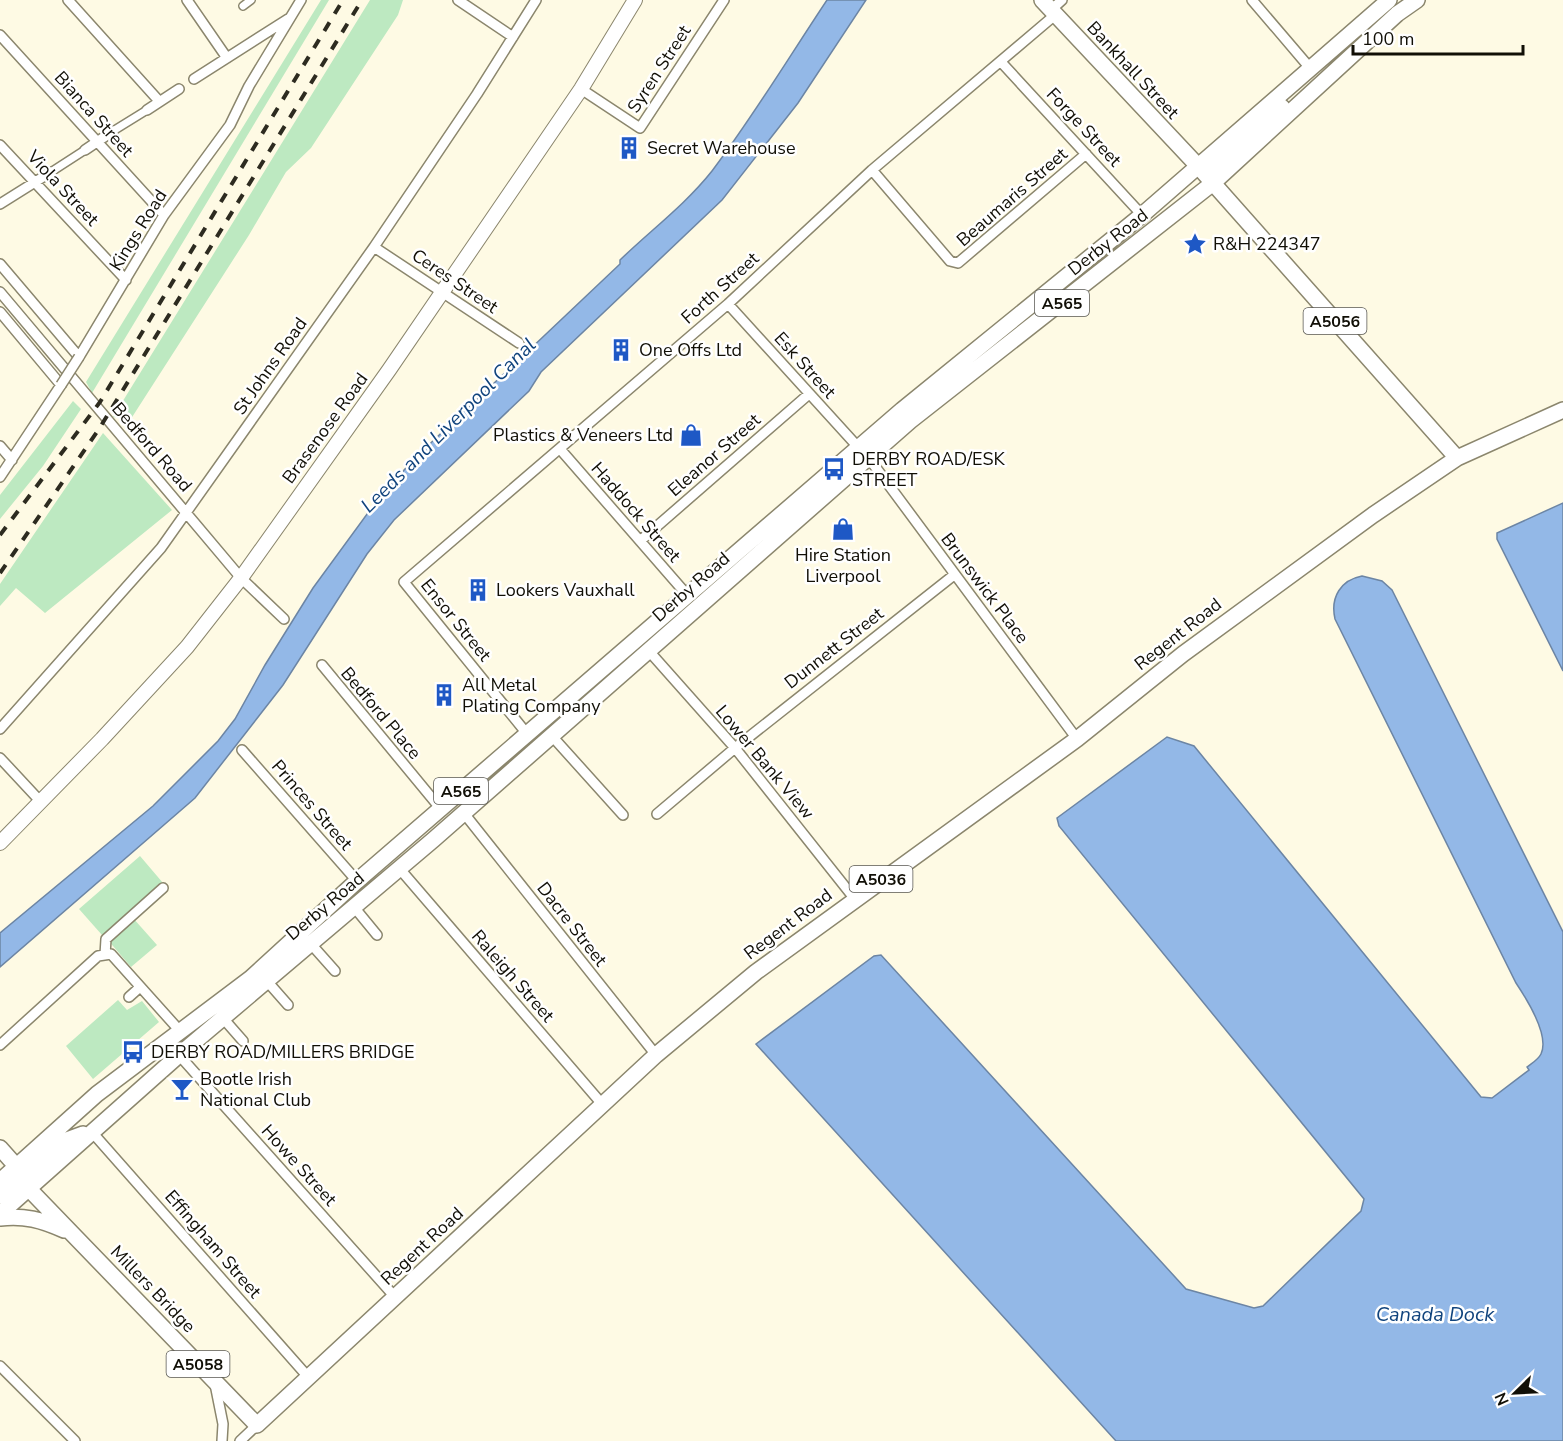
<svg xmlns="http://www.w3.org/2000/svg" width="1563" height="1441" viewBox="0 0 1563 1441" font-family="'Nunito Sans',sans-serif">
<rect width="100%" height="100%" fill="#fefae4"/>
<!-- green -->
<path fill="#bde9c1" d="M 321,0 L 329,0 L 92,393 L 86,382 Z
M 370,0 L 403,0 L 398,15 L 311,148 L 286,172 L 249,235 L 127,425 L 120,418 L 113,417 Z
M 73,401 L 81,409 L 43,466 L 0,519 L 0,495 Z
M 103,433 L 172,510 L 45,613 L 16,588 L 0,606 L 0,584 Z
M 140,856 L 163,883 L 102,935 L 79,909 Z
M 133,918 L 157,945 L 131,967 L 107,939 Z
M 118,1000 L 127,1010 L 142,1001 L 159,1022 L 93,1079 L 66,1046 Z"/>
<!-- water -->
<path fill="#93b8e7" stroke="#6c85a4" stroke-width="1.5" d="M 827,0 L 866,0 L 798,103 L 722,200 L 541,372 L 529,391 L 394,520 L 367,554 L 283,685 L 195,798 L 0,967 L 0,933 L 153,806 L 218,741 L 235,719 L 265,665 L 313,588 L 381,495 L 417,456 L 620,264 L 620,260 C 651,230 685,205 712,171 C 753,117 789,57 827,0 Z
M 1563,503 L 1563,671 L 1497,539 L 1497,533 Z
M 1362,576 L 1382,581 L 1392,590 L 1563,932 L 1563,1441 L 1116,1441 L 756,1044 L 874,956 L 881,955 L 1186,1289 L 1254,1308 L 1263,1306 L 1361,1211 L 1364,1199 L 1059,826 L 1057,818 L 1167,737 L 1194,746 L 1481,1097 L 1492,1098 L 1529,1070 L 1527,1067 C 1532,1063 1538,1060 1541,1054 C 1550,1035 1526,998 1516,983 L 1335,619 C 1330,597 1341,580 1362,576 Z"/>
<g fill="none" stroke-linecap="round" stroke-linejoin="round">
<!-- pedestrian casing -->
<g stroke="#8b866d" stroke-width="10">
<path id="pedestrian" d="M 243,6 L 251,0
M 113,131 L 147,110
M 51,172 L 85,150"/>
</g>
<!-- minor casing -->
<g stroke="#8b866d" stroke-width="12">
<path id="minor" d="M 68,0 L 159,101
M 187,0 L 227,58
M 458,0 L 513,37
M 1252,0 L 1310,68
M 1051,10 L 1062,0
M 0,35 L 164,215
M 1001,62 L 1142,215
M 194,79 L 288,19
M 581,89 L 640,128 L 724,0
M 147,110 L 179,89
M 0,145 L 126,280
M 85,150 L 113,131
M 872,170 L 950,261 L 958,263 L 1086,154
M 0,204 L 51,172
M 374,247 L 519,343
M 0,264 L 79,357 L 164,215 L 230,125 L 249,86 L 301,0
M 0,292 L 241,578 L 284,619
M 728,304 L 858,447
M 0,312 L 61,385 L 0,477
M 0,446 L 12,460
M 560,449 L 688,596
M 868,457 L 1077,739
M 640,541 L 809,394
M 648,650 L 735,748 L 854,898
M 322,665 L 440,808
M 0,729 L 161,548 L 374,247 L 477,94 L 536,0
M 528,735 L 404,582 L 728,304 L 872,170 L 1055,15
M 551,735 L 623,815
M 242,750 L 357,881
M 0,758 L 41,802
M 463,812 L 656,1055
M 657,814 L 735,748 L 954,575
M 399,868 L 602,1104
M 354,907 L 377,935
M 311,944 L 335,971
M 105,955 L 106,939 L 163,888
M 266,980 L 288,1005
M 129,997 L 139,988
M 222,1017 L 243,1041
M 0,1045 L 98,956 L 111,954 L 180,1031
M 179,1055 L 395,1297
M 91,1131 L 309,1378
M 0,1366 L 75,1441
M 215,1384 L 223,1424 L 222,1441
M 240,1441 L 257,1425"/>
</g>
<!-- secondary casing -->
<g stroke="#8b866d" stroke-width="16">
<path id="secondary" d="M 0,843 L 102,739 L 187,647 L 241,578 L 389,370 L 581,89 L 635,0"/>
</g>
<!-- primary casing -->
<g stroke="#8b866d" stroke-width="18">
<path id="primary" d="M 1042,0 L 1197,165 L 1457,458
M 29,1189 L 257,1425 L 656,1055 L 756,972 L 1077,739 L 1183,654 L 1373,515 L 1457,458 L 1563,410
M 0,1218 C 24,1215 42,1220 64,1230"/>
</g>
<!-- trunk casing -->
<g stroke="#8b866d" stroke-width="18">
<path id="trunk" d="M 1197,165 L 1206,168 L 1214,165 L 1282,107
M 0,1148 L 16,1166 L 19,1175
M 0,1181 L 97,1094 L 251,978 L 357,881 L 902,410 L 1142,215 L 1389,0
M 0,1196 L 64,1141 L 83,1134
M 0,1214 L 179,1055 L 433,840 L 910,421 L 1213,183 L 1397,14 L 1417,0"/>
</g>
<!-- pedestrian -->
<use href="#pedestrian" stroke="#fff" stroke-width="7"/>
<!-- minor -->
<use href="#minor" stroke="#fff" stroke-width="9"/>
<!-- secondary -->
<use href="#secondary" stroke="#fff" stroke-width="14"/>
<!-- primary -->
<use href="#primary" stroke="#fff" stroke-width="15"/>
<!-- trunk -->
<use href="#trunk" stroke="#fff" stroke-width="15"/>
<!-- rail -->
<path stroke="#2d2b20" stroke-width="4" stroke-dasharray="10 10" stroke-linecap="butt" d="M 0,535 L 100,402 L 343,0
M 0,573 L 99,429 L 362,0"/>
<!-- minor-bridge casing -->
<g stroke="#8b866d" stroke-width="12" stroke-linecap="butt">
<path id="minor-bridge" d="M 61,385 L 79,357"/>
</g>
<!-- minor-bridge -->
<use href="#minor-bridge" stroke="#fff" stroke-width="9"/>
</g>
<!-- icons -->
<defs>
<g id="building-bare" transform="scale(1.8)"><path d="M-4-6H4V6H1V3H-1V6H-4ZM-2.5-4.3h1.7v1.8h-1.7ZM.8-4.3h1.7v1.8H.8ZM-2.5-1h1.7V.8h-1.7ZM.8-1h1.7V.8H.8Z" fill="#1e58c5" stroke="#fff" stroke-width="2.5" paint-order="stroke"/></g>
<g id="sight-bare" transform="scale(1.8)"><path d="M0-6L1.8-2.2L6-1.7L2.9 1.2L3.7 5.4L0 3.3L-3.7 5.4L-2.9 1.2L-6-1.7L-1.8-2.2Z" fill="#1e58c5" stroke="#fff" stroke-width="2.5" paint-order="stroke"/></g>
<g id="shop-bare" transform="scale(1.8)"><path d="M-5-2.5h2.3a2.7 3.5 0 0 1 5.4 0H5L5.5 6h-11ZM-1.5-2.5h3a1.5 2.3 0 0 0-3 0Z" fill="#1e58c5" stroke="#fff" stroke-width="2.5" paint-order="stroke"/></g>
<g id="bus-bare" transform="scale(1.8)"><path d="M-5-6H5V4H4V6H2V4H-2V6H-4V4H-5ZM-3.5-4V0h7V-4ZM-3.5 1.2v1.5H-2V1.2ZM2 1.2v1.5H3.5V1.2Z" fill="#1e58c5" stroke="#fff" stroke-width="2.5" paint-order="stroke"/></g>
<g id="bar-bare" transform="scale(1.8)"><path d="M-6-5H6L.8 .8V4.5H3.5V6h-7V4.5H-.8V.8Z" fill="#1e58c5" stroke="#fff" stroke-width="2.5" paint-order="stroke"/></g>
</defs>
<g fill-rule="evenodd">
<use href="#building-bare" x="629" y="148"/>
<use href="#sight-bare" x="1195" y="244"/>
<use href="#building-bare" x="621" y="350"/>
<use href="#shop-bare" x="691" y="435"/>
<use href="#bus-bare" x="834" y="469"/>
<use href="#shop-bare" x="843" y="529"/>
<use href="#building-bare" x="478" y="590"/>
<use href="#building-bare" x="444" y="695"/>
<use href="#bus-bare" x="133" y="1052"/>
<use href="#bar-bare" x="182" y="1089"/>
</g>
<g text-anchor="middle" stroke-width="5" stroke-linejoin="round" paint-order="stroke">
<!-- shield labels -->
<g fill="#fff" stroke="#585751" stroke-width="1.5">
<rect x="1035" y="290" width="54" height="26" rx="4.5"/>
<rect x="1303.5" y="308" width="63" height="26" rx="4.5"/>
<rect x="434" y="778" width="54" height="26" rx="4.5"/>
<rect x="849.5" y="866" width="63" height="26" rx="4.5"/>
<rect x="166.5" y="1351" width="63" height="26" rx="4.5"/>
</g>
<g font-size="16" font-weight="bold" fill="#110f06">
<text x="1062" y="309">A565</text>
<text x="1335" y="327">A5056</text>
<text x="461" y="797">A565</text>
<text x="881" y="885">A5036</text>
<text x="198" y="1370">A5058</text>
</g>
<!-- street labels -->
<g font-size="18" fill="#110f06" stroke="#fff">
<text transform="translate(659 69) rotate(-57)" y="6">Syren Street</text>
<text transform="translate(1133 70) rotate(47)" y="6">Bankhall Street</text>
<text transform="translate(94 114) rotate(48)" y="6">Bianca Street</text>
<text transform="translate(1084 127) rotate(47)" y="6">Forge Street</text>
<text transform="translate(63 188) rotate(47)" y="6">Viola Street</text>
<text transform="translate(1012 197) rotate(-41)" y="6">Beaumaris Street</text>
<text transform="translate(138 230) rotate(-58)" y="6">Kings Road</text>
<text transform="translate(1108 242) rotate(-38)" y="6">Derby Road</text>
<text transform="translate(455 281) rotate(34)" y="6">Ceres Street</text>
<text transform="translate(720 288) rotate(-42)" y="6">Forth Street</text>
<text transform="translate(805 365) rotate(48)" y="6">Esk Street</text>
<text transform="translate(270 366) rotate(-55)" y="6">St Johns Road</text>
<text transform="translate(325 428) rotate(-54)" y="6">Brasenose Road</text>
<text transform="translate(152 447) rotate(49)" y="6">Bedford Road</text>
<text transform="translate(714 455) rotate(-41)" y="6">Eleanor Street</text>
<text transform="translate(636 512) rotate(49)" y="6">Haddock Street</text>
<text transform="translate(691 587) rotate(-41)" y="6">Derby Road</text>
<text transform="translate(985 588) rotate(53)" y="6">Brunswick Place</text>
<text transform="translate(456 620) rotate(51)" y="6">Ensor Street</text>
<text transform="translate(1178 634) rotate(-38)" y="6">Regent Road</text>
<text transform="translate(834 648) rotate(-38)" y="6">Dunnett Street</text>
<text transform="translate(381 713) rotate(50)" y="6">Bedford Place</text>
<text transform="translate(765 762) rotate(50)" y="6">Lower Bank View</text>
<text transform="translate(312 805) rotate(49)" y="6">Princes Street</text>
<text transform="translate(325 906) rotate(-40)" y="6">Derby Road</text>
<text transform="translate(572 924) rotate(52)" y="6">Dacre Street</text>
<text transform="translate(788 924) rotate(-37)" y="6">Regent Road</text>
<text transform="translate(513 976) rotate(49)" y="6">Raleigh Street</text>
<text transform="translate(299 1165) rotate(48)" y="6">Howe Street</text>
<text transform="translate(213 1244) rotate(49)" y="6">Effingham Street</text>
<text transform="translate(422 1246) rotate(-43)" y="6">Regent Road</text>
<text transform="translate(153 1289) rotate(46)" y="6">Millers Bridge</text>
</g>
<!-- poi labels -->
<g font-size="18" fill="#110f06" stroke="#fff" text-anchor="start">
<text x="647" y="154">Secret Warehouse</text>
<text x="1213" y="250">R&amp;H 224347</text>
<text x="639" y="356">One Offs Ltd</text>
<text x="673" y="441" text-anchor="end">Plastics &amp; Veneers Ltd</text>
<text x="852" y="465">DERBY ROAD/ESK<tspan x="852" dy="21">STREET</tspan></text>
<text x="843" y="561" text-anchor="middle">Hire Station<tspan x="843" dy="21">Liverpool</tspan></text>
<text x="496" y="596">Lookers Vauxhall</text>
<text x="462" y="691">All Metal<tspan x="462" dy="21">Plating Company</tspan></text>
<text x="151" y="1058">DERBY ROAD/MILLERS BRIDGE</text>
<text x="200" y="1085">Bootle Irish<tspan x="200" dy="21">National Club</tspan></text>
</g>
<!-- water labels -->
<g font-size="20" font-style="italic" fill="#11447d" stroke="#fff">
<text transform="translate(448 425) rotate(-45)" y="7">Leeds and Liverpool Canal</text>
<text x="1435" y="1321">Canada Dock</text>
</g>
</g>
<!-- north arrow -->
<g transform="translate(1515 1393) rotate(246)" stroke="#ffffff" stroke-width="4.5" paint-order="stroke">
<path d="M0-4.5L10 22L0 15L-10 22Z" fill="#110f06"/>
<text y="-9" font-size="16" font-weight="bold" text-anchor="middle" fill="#110f06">N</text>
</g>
<!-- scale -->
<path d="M1353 45v9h170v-9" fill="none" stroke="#110f06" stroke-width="3"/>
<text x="1362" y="45" font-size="18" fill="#110f06" stroke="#ffffff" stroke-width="4.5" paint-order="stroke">100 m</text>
</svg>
